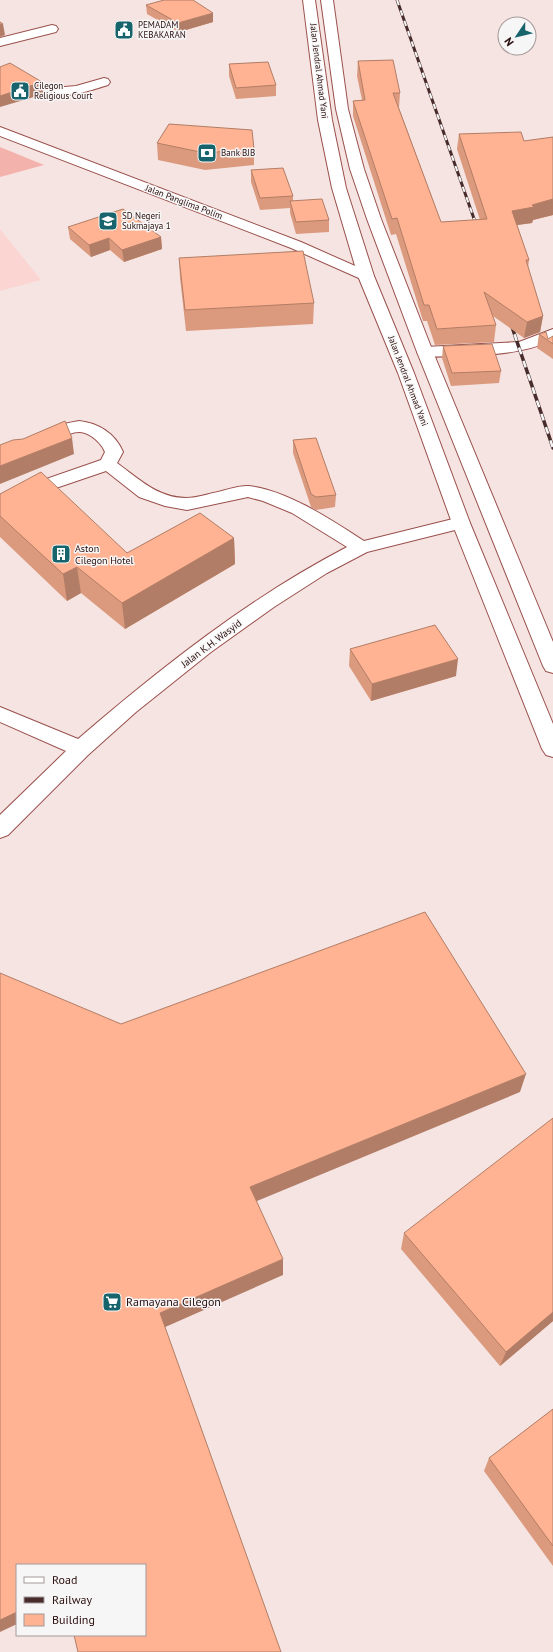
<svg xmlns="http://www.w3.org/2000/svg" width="553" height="1652" viewBox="0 0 553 1652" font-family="'PT Sans',sans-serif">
<rect width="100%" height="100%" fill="#f6e4e2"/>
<!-- built -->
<path fill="#fbd5d2" d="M 0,229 L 41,280 L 0,291 Z"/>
<!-- green -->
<path fill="#f4b2ad" d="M 0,147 L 44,165 L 0,177 Z"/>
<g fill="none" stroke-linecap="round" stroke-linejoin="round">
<!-- minor casing -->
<g stroke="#99504c" stroke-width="2">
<path id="minor" d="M 52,25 L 56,26 L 58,29 L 56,32 L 0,46 L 0,38 Z
M 104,78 L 108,79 L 110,82 L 108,85 C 91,90 71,98 53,94 L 51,91 L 53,88 L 76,86 Z
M 0,127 L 301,242 L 371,273 L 374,276 L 371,279 L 366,281 L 361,279 L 291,248 L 0,136 Z
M 553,329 L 553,340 C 514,358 468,355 425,357 L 419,355 L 417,352 L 419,349 L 425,347 L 519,342 Z
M 79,421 C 98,423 115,433 123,452 L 117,463 C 139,479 158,498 186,498 C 195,498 205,495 213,493 C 223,491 240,485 249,486 C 287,490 333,521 364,541 L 461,517 L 467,519 L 470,523 L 467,527 L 367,552 L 327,573 L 274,607 L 211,652 L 136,712 L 88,755 L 8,835 L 0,838 L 0,815 L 66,751 L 0,722 L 0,707 L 78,739 C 162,667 249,598 347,547 L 292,513 L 263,501 L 248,497 L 187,510 L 165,506 L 139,497 L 106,471 L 0,507 L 0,495 L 101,460 L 105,452 C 102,445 97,440 91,436 C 71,422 56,449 36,444 L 33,440 C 41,429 66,423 79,421 Z"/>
</g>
<!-- highway casing -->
<g stroke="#99504c" stroke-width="2">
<path id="highway" d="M 303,0 L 315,0 L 332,120 L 346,188 L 374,276 L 414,373 L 470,523 L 553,724 L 553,757 L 546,755 L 542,749 L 452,523 L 398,373 L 358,276 L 332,188 L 318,120 Z
M 321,0 L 333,0 L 348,109 L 364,169 L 381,219 L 433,352 L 553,642 L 553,673 L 546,671 L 543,666 L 417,352 L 367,219 L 350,169 L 336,109 Z"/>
</g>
<!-- minor -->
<use href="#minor" fill="#fff" fill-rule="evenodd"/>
<!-- highway -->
<use href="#highway" fill="#fff" fill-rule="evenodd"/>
<!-- rail-far1 casing -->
<g stroke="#472c2b" stroke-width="3">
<path id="rail-far1" d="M 397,0 L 478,230"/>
</g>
<!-- rail casing -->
<g stroke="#472c2b" stroke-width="3.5">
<path id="rail" d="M 510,321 L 553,448"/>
</g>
<!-- rail-far1 -->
<use href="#rail-far1" stroke="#f6f6f6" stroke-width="2" stroke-dasharray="5.5" stroke-linecap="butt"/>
<!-- rail -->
<use href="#rail" stroke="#f6f6f6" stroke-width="2.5" stroke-dasharray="7" stroke-linecap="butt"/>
</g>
<!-- wall -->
<path fill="#db9a7e" d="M 146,5 L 213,22 L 179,32 L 147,14 Z
M 358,61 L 400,93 L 399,108 L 441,222 L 480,220 L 457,149 L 459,134 L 524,141 L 553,137 L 553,215 L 533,220 L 532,223 L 517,225 L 529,260 L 528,268 L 543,316 L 540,332 L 524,338 L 493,316 L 496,325 L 494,342 L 435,345 L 427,321 L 423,321 L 396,234 L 391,235 L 353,116 L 353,101 L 362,100 L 357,76 Z
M 229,64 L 276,85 L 276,96 L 236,99 L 229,76 Z
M 157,143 L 254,149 L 254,165 L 205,170 L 158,160 Z
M 251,170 L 293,196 L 293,201 L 329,220 L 329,232 L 296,234 L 290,213 L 290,208 L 260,210 L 251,182 Z
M 68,227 L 161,237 L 162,249 L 124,262 L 110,250 L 91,257 L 70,239 Z
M 179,258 L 314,303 L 313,324 L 186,331 L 180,278 Z
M 539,334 L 548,339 L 553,336 L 553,359 L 537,348 Z
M 443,346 L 501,371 L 499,383 L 451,386 L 442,358 Z
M 293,440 L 336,495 L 335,507 L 316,510 L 311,507 L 293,453 Z
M 0,494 L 127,553 L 234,538 L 235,564 L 125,629 L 81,593 L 67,601 L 0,537 Z
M 350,649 L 456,676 L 371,701 L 349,666 Z
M 404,1233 L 553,1321 L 500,1366 L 401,1249 Z
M 553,1409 L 553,1566 L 484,1471 L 489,1458 Z"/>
<!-- shaded-wall -->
<path fill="#b27d66" d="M 213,13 L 213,22 L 179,32 L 178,23 Z
M 3,24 L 5,35 L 0,37 L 0,25 Z
M 42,82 L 44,94 L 0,107 L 0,96 Z
M 553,199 L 553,215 L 533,220 L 532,223 L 510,226 L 512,211 Z
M 161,237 L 162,249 L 124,262 L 122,250 Z
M 109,238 L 110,250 L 91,257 L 89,245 Z
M 543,316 L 540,332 L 524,338 L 527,322 Z
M 72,438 L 74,454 L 0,484 L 0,466 Z
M 234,538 L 235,564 L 125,629 L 122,603 Z
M 77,567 L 81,593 L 67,601 L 63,574 Z
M 458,659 L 456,676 L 371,701 L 372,684 Z
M 526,1074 L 520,1092 L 250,1204 L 250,1187 Z
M 283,1259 L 283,1275 L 163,1328 L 160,1313 Z
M 553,1312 L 553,1321 L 500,1366 L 506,1352 Z
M 17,1612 L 17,1624 L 0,1632 L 0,1620 Z"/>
<!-- building -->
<path fill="#ffb392" stroke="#b27d66" d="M 164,0 L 193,0 L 213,13 L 178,23 L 146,5 Z
M 0,22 L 3,24 L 0,25 Z
M 393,60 L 400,93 L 393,93 L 441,222 L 487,219 L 459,134 L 521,132 L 524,141 L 553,137 L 553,199 L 532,205 L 534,207 L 512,211 L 529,260 L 526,260 L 543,316 L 527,322 L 484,292 L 496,325 L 437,329 L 429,305 L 424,305 L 397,218 L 392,219 L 353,101 L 365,100 L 358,61 Z
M 268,62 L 276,85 L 236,88 L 229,64 Z
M 10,63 L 42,82 L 0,96 L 0,67 Z
M 169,124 L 252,130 L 254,149 L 205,153 L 157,143 Z
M 283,168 L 293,196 L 260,198 L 251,170 Z
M 322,199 L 329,220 L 296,222 L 290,201 Z
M 123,209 L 161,237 L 122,250 L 109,238 L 89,245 L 68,227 Z
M 303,251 L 314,303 L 185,310 L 179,258 Z
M 546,332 L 548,339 L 553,336 L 553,344 L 539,334 Z
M 492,344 L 501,371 L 452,373 L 443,346 Z
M 65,421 L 72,438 L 0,466 L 0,445 L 13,440 L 23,439 Z
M 316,438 L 336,495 L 316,497 L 311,494 L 293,440 Z
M 41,472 L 127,553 L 200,513 L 234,538 L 122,603 L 77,567 L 63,574 L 0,516 L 0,494 Z
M 435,625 L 458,659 L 372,684 L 350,649 Z
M 425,912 L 526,1074 L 250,1187 L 283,1259 L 160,1313 L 281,1652 L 78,1652 L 74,1635 L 145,1635 L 145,1565 L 17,1565 L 17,1612 L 0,1620 L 0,973 L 121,1024 Z
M 553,1118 L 553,1312 L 506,1352 L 404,1233 Z
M 553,1409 L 553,1546 L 489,1458 Z"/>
<!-- icons -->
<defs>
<g id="civic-square" transform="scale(1)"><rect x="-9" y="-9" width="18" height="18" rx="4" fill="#17646c" stroke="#f6f6f6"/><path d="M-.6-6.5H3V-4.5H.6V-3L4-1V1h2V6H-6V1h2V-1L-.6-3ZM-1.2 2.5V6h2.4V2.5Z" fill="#fff"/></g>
<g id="bank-square" transform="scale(1)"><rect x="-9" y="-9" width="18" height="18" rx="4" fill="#17646c" stroke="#f6f6f6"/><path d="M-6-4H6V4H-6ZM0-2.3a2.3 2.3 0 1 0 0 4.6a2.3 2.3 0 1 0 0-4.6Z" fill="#fff"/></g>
<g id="school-square" transform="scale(1)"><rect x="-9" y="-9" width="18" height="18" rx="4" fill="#17646c" stroke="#f6f6f6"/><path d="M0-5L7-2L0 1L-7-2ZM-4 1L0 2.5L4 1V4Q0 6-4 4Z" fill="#fff"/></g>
<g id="building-square" transform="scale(1)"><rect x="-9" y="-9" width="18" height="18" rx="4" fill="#17646c" stroke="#f6f6f6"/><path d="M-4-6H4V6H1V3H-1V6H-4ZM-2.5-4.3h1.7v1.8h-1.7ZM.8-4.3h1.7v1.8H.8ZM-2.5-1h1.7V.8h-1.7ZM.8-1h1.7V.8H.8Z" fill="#fff"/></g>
<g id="supermarket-square" transform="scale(1)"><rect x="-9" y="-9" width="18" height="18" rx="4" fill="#17646c" stroke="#f6f6f6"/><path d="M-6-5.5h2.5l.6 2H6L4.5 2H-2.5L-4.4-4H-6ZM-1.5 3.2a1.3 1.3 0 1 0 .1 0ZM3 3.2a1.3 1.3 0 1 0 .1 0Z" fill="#fff"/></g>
</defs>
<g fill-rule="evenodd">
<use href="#civic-square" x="124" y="30"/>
<use href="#civic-square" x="20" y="91"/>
<use href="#bank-square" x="207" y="153"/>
<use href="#school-square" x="108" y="221"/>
<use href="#building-square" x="61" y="554"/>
<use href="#supermarket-square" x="112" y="1302"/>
</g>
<g text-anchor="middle" stroke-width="3" stroke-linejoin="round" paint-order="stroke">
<!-- far-poi labels -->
<g font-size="9" fill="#2a0d0c" stroke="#f6f6f6" text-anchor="start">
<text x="138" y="28">PEMADAM<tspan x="138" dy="10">KEBAKARAN</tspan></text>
<text x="34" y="89">Cilegon<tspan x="34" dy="10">Religious Court</tspan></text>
<text x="221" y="156">Bank BJB</text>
<text x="122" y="219">SD Negeri<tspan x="122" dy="10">Sukmajaya 1</tspan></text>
</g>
<!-- far-street labels -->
<g font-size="9" fill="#2a0d0c" stroke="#f6f6f6">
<text transform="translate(319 71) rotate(83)" y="3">Jalan Jendral Ahmad Yani</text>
<text transform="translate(184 202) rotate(21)" y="3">Jalan Panglima Polim</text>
<text transform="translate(408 381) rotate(69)" y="3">Jalan Jendral Ahmad Yani</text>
</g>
<!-- poi labels -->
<g font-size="10" fill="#2a0d0c" stroke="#f6f6f6" text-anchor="start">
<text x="75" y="552">Aston<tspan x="75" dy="12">Cilegon Hotel</tspan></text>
</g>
<!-- street labels -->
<g font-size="10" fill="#2a0d0c" stroke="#f6f6f6">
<text transform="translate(211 643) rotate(-37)" y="4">Jalan K.H. Wasyid</text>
</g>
<!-- near-poi labels -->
<g font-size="12" fill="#2a0d0c" stroke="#f6f6f6" text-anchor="start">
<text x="126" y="1306">Ramayana Cilegon</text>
</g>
</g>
<!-- legend -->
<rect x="16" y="1564" width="130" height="72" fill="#f6f6f6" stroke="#a49998"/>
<rect x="24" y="1577" width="20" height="6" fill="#ffffff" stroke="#a49998"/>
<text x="52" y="1584" font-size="12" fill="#2a0d0c">Road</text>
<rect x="24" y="1597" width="20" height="6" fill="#472c2b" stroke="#a49998"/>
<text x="52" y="1604" font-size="12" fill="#2a0d0c">Railway</text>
<rect x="24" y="1614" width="20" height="12" fill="#ffb392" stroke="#a49998"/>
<text x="52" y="1624" font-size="12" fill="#2a0d0c">Building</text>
<!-- north arrow -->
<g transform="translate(517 36) rotate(235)"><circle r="19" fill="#f6f6f6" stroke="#a49998"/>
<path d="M0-3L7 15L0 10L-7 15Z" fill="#17646c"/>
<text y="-6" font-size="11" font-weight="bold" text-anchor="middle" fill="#2a0d0c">N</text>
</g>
</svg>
